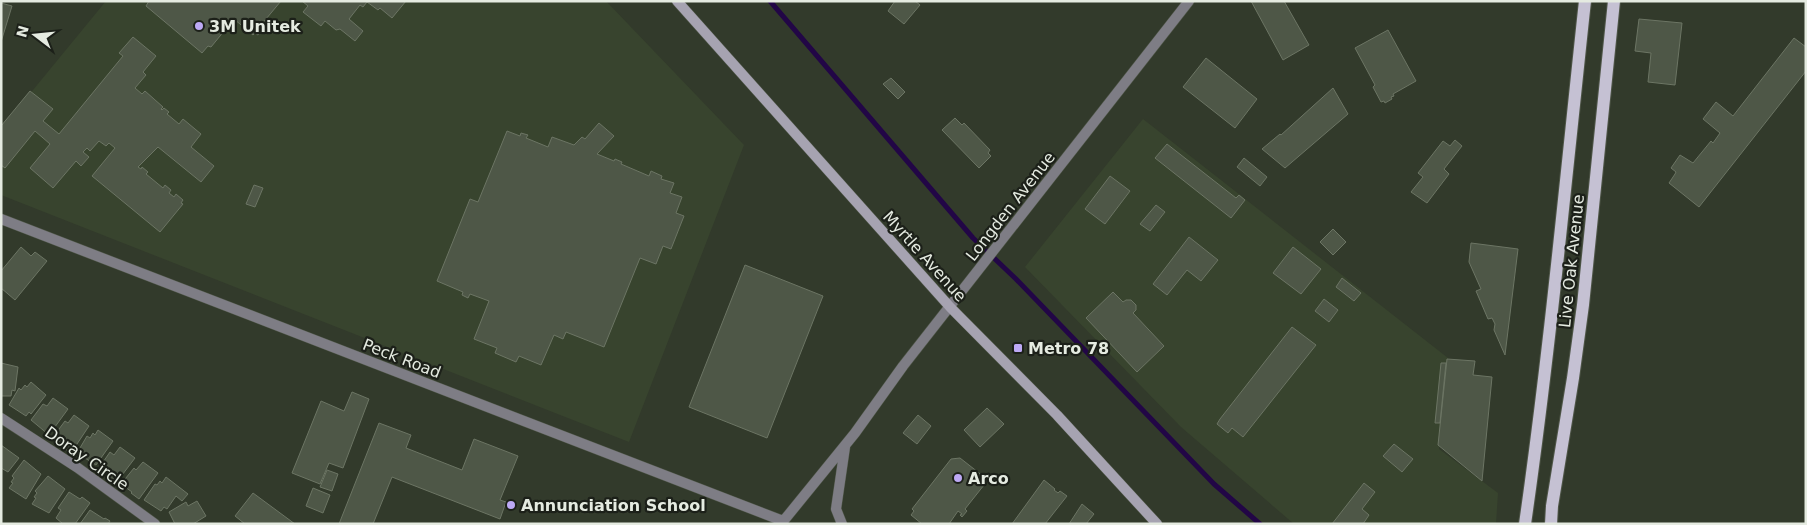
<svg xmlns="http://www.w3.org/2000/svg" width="1807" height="525" viewBox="0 0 1807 525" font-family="'DejaVu Sans',sans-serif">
<rect width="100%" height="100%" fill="#323a2b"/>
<!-- built -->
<path fill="#38442e" d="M 106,1 L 606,1 L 744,145 L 629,442 L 1,195 L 1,129 Z
M 1143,119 L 1448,358 L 1439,449 L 1498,493 L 1496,524 L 1294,524 L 1181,427 L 1025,267 Z"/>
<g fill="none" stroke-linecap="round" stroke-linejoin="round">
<!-- stream -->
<path stroke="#220646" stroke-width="5" d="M 770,1 L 973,238 L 1016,279 L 1214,484 L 1260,524"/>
</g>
<!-- building -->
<path fill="#4e5747" stroke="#6c7564" d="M 149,1 L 281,1 L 261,25 L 264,27 L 258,35 L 255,33 L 253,35 L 234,19 L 211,47 L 208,46 L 202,53 L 146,6 Z
M 302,1 L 406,1 L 392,18 L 380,8 L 378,10 L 367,2 L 363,7 L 360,5 L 349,19 L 363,31 L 355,41 L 340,29 L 336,30 L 325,21 L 321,26 L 303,12 L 308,6 Z
M 895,1 L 915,1 L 920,5 L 904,24 L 888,11 Z
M 1251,1 L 1284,1 L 1309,45 L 1283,60 Z
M 1,3 L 12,6 L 1,42 Z
M 1639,19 L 1682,23 L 1675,85 L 1648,82 L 1651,53 L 1635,51 Z
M 1388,30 L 1416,81 L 1393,94 L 1394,96 L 1391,97 L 1392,99 L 1385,103 L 1384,101 L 1381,102 L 1373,87 L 1375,85 L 1355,48 Z
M 133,37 L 156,56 L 143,72 L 146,75 L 135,88 L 142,94 L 145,91 L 163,107 L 161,109 L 162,110 L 164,108 L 169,112 L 167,114 L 179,124 L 183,119 L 201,134 L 191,147 L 214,166 L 201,182 L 158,147 L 138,167 L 141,169 L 142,167 L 148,172 L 146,174 L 163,188 L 165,185 L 171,190 L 169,193 L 174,197 L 176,194 L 183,200 L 181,203 L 183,204 L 160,232 L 92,176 L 115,148 L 109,143 L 106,146 L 99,141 L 90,151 L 87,148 L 83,152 L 89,157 L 81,166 L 76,161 L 53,188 L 30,168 L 50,144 L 35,131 L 5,168 L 1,165 L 1,126 L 30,91 L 53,109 L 43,121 L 59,134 L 123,56 L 119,53 Z
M 1794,38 L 1806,47 L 1806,71 L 1699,207 L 1669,183 L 1675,174 L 1676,172 L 1671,168 L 1680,155 L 1693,163 L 1711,141 L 1713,143 L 1720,133 L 1703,119 L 1716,102 L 1733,116 Z
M 1206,58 L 1257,99 L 1235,128 L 1183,87 Z
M 891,78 L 905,92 L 898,99 L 883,84 Z
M 1333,88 L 1348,114 L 1285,168 L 1262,149 L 1280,134 L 1281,135 Z
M 955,118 L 962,125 L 964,123 L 990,150 L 988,153 L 991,156 L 979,168 L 942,130 Z
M 599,123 L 614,136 L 597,154 L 614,161 L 615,159 L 622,162 L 621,164 L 649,176 L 651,171 L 662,176 L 661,179 L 674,183 L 670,193 L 682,197 L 676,213 L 684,216 L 671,249 L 663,246 L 656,264 L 640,258 L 604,347 L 566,332 L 563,339 L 554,335 L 541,365 L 519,356 L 516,362 L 495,353 L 497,348 L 474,339 L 489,301 L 470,294 L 468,298 L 462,295 L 463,292 L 437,281 L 470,199 L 478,202 L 507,131 L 520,136 L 521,133 L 528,135 L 526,138 L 548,147 L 552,137 L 574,145 L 582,137 L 585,139 Z
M 1455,140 L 1462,146 L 1444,169 L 1449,174 L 1427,203 L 1411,192 L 1423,177 L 1418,173 L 1443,141 L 1450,146 Z
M 1167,144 L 1236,198 L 1239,195 L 1245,200 L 1231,218 L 1155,158 Z
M 1244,158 L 1267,177 L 1260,186 L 1237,167 Z
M 1110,176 L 1130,191 L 1105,224 L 1085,209 Z
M 254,185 L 263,188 L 255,207 L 246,204 Z
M 1156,205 L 1165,212 L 1150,231 L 1140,224 Z
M 1333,229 L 1346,242 L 1333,255 L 1320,242 Z
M 1189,237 L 1218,260 L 1201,281 L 1187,270 L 1167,295 L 1153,284 Z
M 1471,243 L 1518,249 L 1505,355 L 1494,330 L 1495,324 L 1492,318 L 1488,319 L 1476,291 L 1481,289 L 1469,262 Z
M 21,247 L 31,256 L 35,252 L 47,261 L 15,300 L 1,288 L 1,271 Z
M 1293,247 L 1321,269 L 1301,294 L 1273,273 Z
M 745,265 L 823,296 L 767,438 L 689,407 Z
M 1342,278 L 1361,293 L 1354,301 L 1336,287 Z
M 1113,292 L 1123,302 L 1126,300 L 1131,300 L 1136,305 L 1136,310 L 1133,313 L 1164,346 L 1137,372 L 1086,318 Z
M 1324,299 L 1338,310 L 1329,322 L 1315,311 Z
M 1292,327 L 1316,345 L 1243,437 L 1232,428 L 1228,433 L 1217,424 L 1220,419 Z
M 1447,359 L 1475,361 L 1473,375 L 1492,377 L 1482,481 L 1438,445 Z
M 1,363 L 18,367 L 15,391 L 12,390 L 11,396 L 1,396 Z
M 1441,363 L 1446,363 L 1440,423 L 1435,423 Z
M 31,382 L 46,395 L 31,414 L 29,412 L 26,416 L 9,405 L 19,388 L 21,390 L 25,385 L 27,387 Z
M 352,392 L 369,399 L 343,468 L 329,463 L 320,484 L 292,473 L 321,401 L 344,411 Z
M 53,398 L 68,409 L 49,435 L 31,420 L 43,404 L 47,406 Z
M 987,408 L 1004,424 L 980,447 L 964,430 Z
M 74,415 L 89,426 L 71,453 L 65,449 L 67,447 L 53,437 L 65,421 L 68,423 Z
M 918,415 L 931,426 L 917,444 L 903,433 Z
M 379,423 L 411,435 L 406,448 L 462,470 L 474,439 L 518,456 L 500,500 L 506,502 L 500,519 L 392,477 L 373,524 L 339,524 Z
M 98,430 L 113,441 L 96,465 L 77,453 L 87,436 L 90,438 L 93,433 L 95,435 Z
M 1394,444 L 1413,459 L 1402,472 L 1383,456 Z
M 1,445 L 19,458 L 8,472 L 1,468 Z
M 120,447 L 135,458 L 116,483 L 109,478 L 110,476 L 99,468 L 110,452 L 114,455 Z
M 960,458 L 988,480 L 965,509 L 967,511 L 962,517 L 960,515 L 962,514 L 958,511 L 949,524 L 922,524 L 911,515 L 914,511 L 912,509 L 951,459 Z
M 24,460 L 41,474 L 26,499 L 9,488 L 13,483 L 11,482 L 14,478 L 12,476 Z
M 143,462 L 158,473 L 139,499 L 131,493 L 132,492 L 121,484 L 134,468 L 136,470 Z
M 327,470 L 338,474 L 332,491 L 320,487 Z
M 48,476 L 65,489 L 49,513 L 32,504 L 36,498 L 34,497 L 37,493 L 35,491 Z
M 166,477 L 188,494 L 182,501 L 176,496 L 167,509 L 164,507 L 161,511 L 144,500 L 155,484 L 157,485 L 160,481 L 162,483 Z
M 1044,480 L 1055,489 L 1054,490 L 1058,493 L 1060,491 L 1067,496 L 1045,524 L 1012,524 Z
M 1364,483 L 1375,492 L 1362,509 L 1369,515 L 1363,524 L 1332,524 Z
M 313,488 L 330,495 L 323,513 L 306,506 Z
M 69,492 L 80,499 L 82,497 L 90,503 L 75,524 L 63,524 L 56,518 L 61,510 L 58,508 Z
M 253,493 L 295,524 L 245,524 L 235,516 Z
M 197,501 L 206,516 L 193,524 L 175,524 L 169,512 L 186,502 L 188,506 Z
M 1082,504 L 1094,514 L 1086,524 L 1069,524 Z
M 90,510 L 104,519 L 105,518 L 110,521 L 108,524 L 80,524 Z"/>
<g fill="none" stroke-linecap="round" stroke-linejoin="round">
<!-- minor casing -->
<g stroke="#4f5648" stroke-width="11">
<path id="minor" d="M 1,418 L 78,468 L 155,524"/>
</g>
<!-- tertiary casing -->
<g stroke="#4f5648" stroke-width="11">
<path id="tertiary" d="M 1,219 L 783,521
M 781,524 L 855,433 L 903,366 L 1189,1
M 842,524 L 836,509 L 845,447"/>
</g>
<!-- secondary casing -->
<g stroke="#4f5648" stroke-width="11">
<path id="secondary" d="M 677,1 L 950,307 L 1057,415 L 1157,524"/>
</g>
<!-- primary casing -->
<g stroke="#4f5648" stroke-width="14">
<path id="primary" d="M 1525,524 C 1550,350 1566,176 1585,1
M 1551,524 L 1552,506 L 1573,378 L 1583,305 L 1614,1"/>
</g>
<!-- minor -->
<use href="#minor" stroke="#7e7d85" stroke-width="10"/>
<!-- tertiary -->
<use href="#tertiary" stroke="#7e7d85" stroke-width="10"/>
<!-- secondary -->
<use href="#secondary" stroke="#a6a3b1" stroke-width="10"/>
<!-- primary -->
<use href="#primary" stroke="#c5c1d3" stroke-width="12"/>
</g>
<!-- markers -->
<g fill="#bda9f5" stroke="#1c2019" stroke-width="2">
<circle cx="199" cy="26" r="5"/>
<rect x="1013" y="343" width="10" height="10" rx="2.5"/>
<circle cx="958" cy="478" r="5"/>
<circle cx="511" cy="505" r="5"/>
</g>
<g text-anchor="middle" stroke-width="4.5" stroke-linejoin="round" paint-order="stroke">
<!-- poi labels -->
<g font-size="16" font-weight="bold" fill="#e5ebe1" stroke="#1c2019" text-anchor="start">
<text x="209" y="32">3M Unitek</text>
<text x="1028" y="354">Metro 78</text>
<text x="968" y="484">Arco</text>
<text x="521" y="511">Annunciation School</text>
</g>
<!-- street labels -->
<g font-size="16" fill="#e5ebe1" stroke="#1c2019">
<text transform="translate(1010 206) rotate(-52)" y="6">Longden Avenue</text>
<text transform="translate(925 256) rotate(48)" y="6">Myrtle Avenue</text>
<text transform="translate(1571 261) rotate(-84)" y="6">Live Oak Avenue</text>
<text transform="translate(402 358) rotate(21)" y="6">Peck Road</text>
<text transform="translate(87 458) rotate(35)" y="6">Doray Circle</text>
</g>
</g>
<!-- border -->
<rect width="1807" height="525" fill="none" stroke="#e5ebe1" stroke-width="5"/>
<!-- north arrow -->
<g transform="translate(35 35) rotate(286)" stroke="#1c2019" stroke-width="4" paint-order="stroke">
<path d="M0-4L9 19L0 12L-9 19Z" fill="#e5ebe1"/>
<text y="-8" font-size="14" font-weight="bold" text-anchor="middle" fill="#e5ebe1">N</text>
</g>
</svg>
